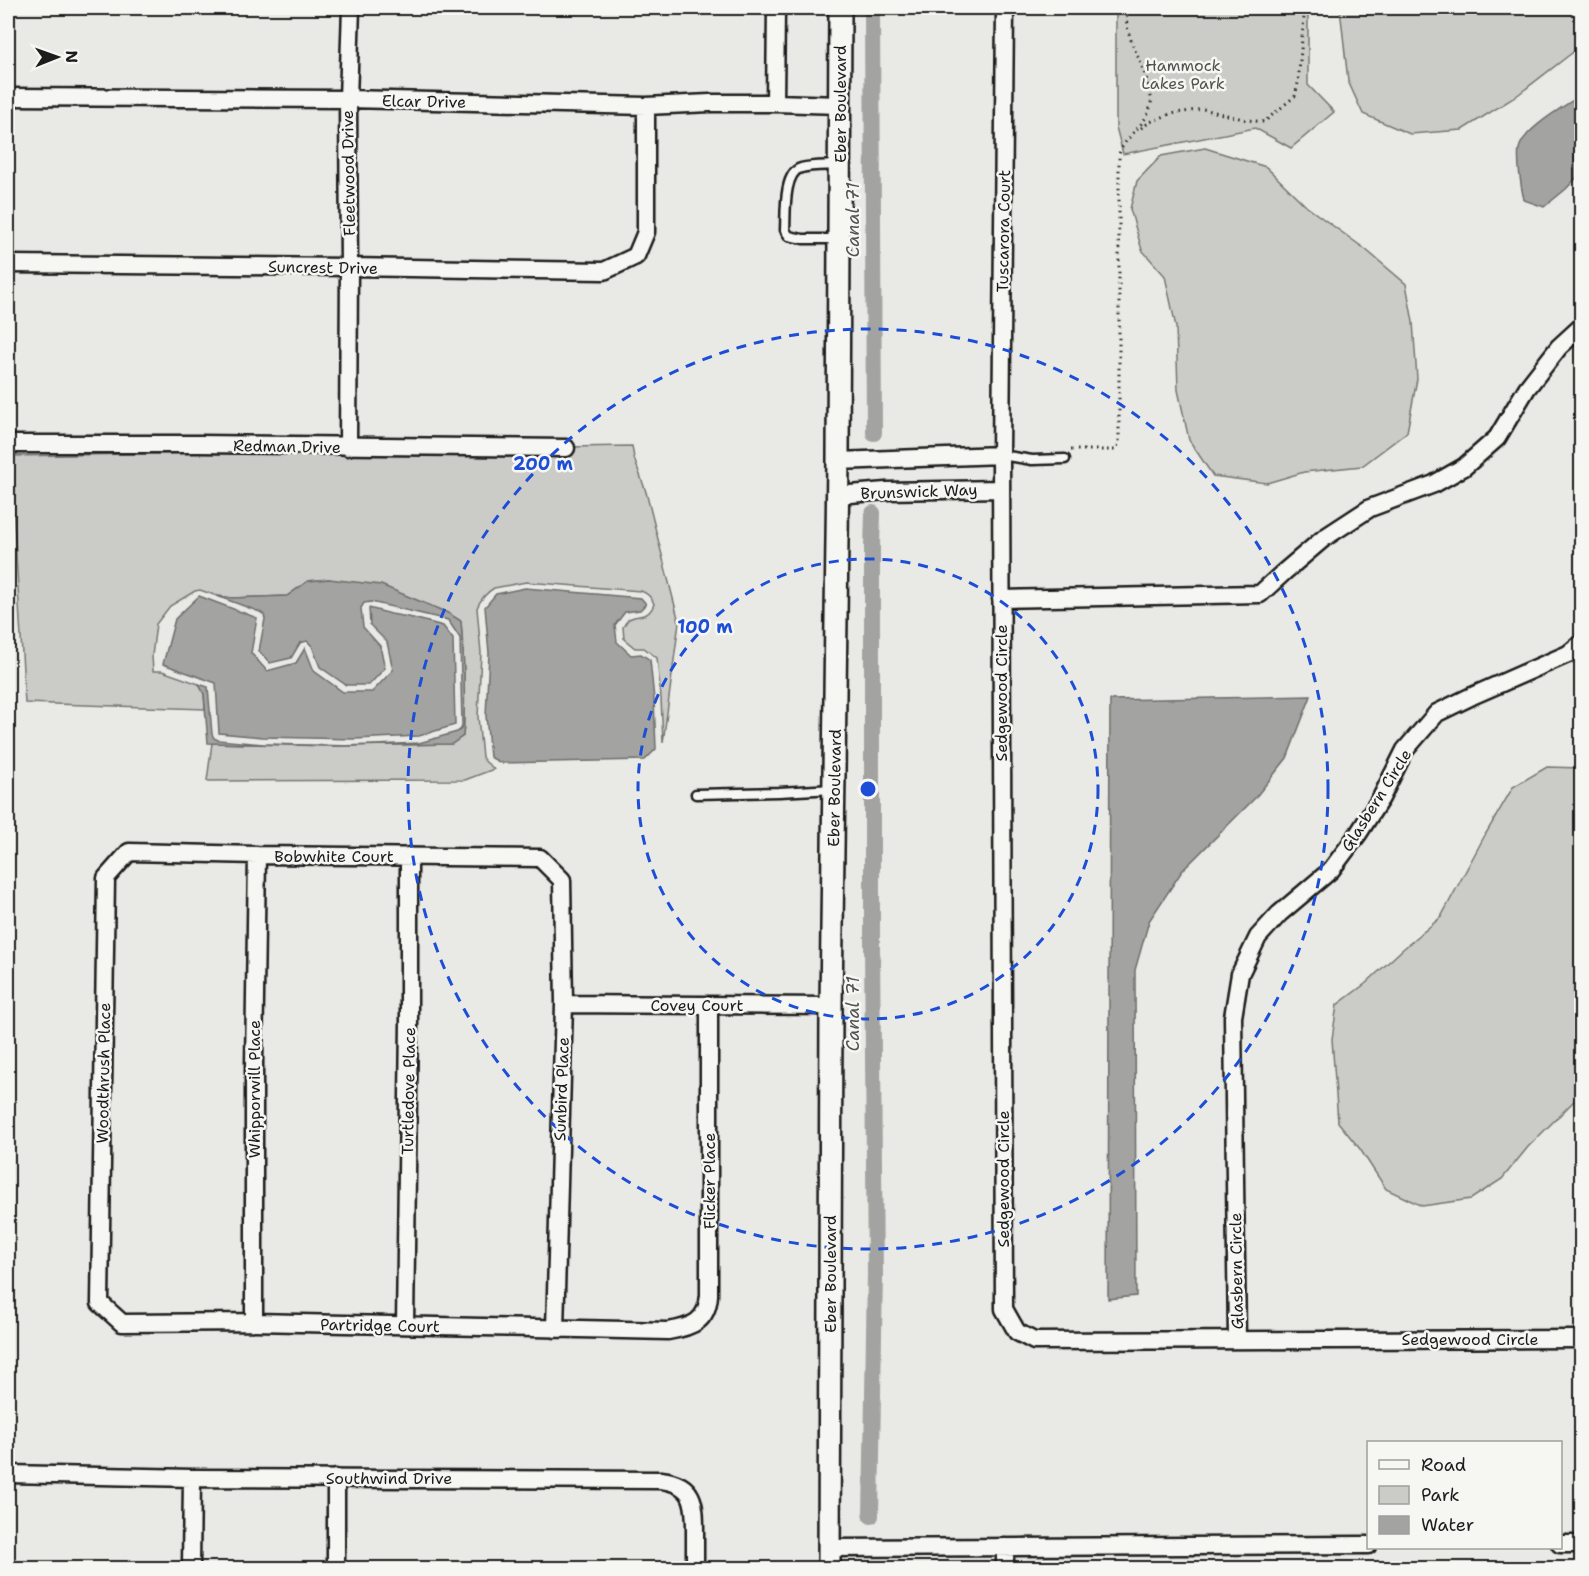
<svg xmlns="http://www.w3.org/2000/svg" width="1589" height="1576" viewBox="0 0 1589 1576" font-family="'Shantell Sans',sans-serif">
<rect width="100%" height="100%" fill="#e9e9e5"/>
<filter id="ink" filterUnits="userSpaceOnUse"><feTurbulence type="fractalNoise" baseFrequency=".0167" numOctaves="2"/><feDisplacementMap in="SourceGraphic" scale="12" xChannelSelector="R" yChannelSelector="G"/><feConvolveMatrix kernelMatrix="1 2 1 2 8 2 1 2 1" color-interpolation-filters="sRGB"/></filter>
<g filter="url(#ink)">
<!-- green -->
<path fill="#cbcbc7" stroke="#747472" stroke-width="1.5" d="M 1116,8 L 1308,8 L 1308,85 L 1334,112 L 1291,148 L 1255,128 L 1123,154 L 1116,127 Z
M 1340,8 L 1581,8 L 1581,46 L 1515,97 L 1462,130 L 1410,134 L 1363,114 L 1348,81 Z
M 1205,148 L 1266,167 L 1307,207 L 1365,249 L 1406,284 L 1413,322 L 1417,379 L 1407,432 L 1362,466 L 1304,472 L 1267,483 L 1213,476 L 1189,440 L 1178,390 L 1176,327 L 1165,276 L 1142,250 L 1130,209 L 1137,181 L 1161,156 Z
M 632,446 L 634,458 L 646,492 L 679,622 L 663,743 L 661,698 L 657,658 L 644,648 L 635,648 L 624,639 L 623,627 C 625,624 627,620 629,619 C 639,613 648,620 654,604 C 652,598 647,593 641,591 L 526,582 L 494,588 C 487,592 480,600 477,608 L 481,653 L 478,717 L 482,757 C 484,762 490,765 494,769 L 465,780 L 207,781 L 212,743 L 333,746 L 451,744 L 463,736 C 466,698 464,659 461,621 L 329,579 L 308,581 L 287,596 L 232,598 L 217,596 L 200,590 L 195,591 L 170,606 L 156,624 L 152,656 L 153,671 L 162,671 L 199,684 L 204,694 L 205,709 L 25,703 L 10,456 Z
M 1547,767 L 1581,768 L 1581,1094 L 1528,1147 L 1502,1179 L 1471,1199 L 1422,1206 L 1386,1189 L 1360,1149 L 1338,1122 L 1332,1039 L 1337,1005 L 1365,984 L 1403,949 L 1441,917 L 1485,835 L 1513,787 Z"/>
<!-- water -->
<path fill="#a3a3a1" stroke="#6d6d6c" stroke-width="1.5" d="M 1581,95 L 1581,173 L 1566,189 L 1544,207 L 1524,200 C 1521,187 1517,161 1519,149 C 1523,129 1565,106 1581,95 Z
M 329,579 L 381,585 L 448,613 L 461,621 C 464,659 466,698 463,736 L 452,744 L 333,746 L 208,743 L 204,694 L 199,684 L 208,687 L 212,734 L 214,738 L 218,740 L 263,744 L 354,746 L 419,743 L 457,732 L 461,729 L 462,725 L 460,638 L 448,620 L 371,602 L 364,603 L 361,608 L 363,627 L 380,646 L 385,668 L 369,685 L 346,685 L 320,667 L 312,646 L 307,641 L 300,643 L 291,658 L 270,663 L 259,651 L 265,619 L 264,615 L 260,612 L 217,596 L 232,598 L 287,596 L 308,581 Z
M 525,588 L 641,598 L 646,604 L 640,610 L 625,612 L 615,625 L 617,642 L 631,655 L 641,654 L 650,660 L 654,699 L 656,749 L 645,760 L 501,763 L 490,757 L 486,716 L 489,653 L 485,607 L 496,594 Z
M 199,596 L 257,618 L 251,653 L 267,671 L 296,663 L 305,648 L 314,671 L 343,692 L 372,692 L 393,670 L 387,642 L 370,625 L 369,608 L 391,614 L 413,618 L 443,626 L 453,639 L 455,725 L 419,736 L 354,739 L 263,737 L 219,733 L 216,683 L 163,664 L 175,619 Z
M 1311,696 L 1287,758 L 1255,798 L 1182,871 L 1149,921 L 1135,970 L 1136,1296 L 1108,1299 L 1110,700 Z"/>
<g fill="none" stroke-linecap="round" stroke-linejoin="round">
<!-- canal -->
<path stroke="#a3a3a1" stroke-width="16" d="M 872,8 L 874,433
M 871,1516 L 875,1273 L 872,948 L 872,547 L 873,513"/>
<!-- service casing -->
<g stroke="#1c1c1c" stroke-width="13">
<path id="service" d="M 840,239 L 803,239 L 789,236 L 785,230 C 786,214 783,173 801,168 C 813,165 827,166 840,165
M 1001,455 L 1032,460 L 1065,459
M 696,794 L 779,792 L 834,789"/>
</g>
<!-- minor casing -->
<g stroke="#1c1c1c" stroke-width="21">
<path id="minor" d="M 1005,8 L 1001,455 L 1004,1309 L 1017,1332 L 1034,1341 L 1582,1339
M 8,97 L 348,99 L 646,106 L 710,103 L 775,103 L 840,105
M 775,103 L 776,8
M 8,264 L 349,267 L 604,271 L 636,256 L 646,232 L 646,106
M 8,444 L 199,444 L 566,448
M 348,447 L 349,267 L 348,99 L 351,8
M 838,461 L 1001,455
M 838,495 L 886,491 L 1001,489
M 1001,599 L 1260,594 L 1284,572 L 1324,538 L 1370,508 L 1434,484 L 1464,467 L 1497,438 L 1527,388 L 1559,347 L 1582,326
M 564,1004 L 831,1006
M 254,1322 L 254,1066 L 257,855
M 405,1325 L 409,1022 L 409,856
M 555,1329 L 564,1004 L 562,880 L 540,858 L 257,855 L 129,852 L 106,878 L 100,1303 L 122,1323 L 254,1322 L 668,1331 C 692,1327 707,1322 709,1295 L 709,1006
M 1237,1340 L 1233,1017 L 1240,974 L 1258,937 L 1279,914 L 1331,870 L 1358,834 L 1381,798 L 1405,750 L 1437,713 L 1472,696 L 1568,654 L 1582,643
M 8,1474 L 192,1478 L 661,1480 C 694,1484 695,1502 695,1531 C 695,1543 695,1556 695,1568
M 336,1478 L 336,1568
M 1560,1544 L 1582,1544
M 1005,1547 L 1005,1568
M 829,1548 L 1368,1545
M 191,1568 L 192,1478"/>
</g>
<!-- tertiary casing -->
<g stroke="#1c1c1c" stroke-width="26">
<path id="tertiary" d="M 829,1568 L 831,1006 L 838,461 L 840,8"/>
</g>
<!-- path -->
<path stroke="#1c1c1c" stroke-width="3" stroke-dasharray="1.5 4.5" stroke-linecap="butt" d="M 1141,128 L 1150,122 L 1170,114 L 1203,109 L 1247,120 L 1264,122 L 1295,96 L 1298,83 L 1304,17 L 1303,8
M 1071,450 L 1115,450 L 1119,444 L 1119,154 C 1126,134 1148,125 1151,103 C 1152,98 1150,93 1149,89 C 1144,62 1122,35 1127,8"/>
<!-- service -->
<use href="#service" stroke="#f6f6f2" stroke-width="8"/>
<!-- minor -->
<use href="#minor" stroke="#f6f6f2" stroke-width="16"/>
<!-- tertiary -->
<use href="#tertiary" stroke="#f6f6f2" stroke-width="21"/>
</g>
</g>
<!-- distance rings -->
<g fill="none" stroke="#1d4ed8" stroke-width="3" stroke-dasharray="10 8">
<circle cx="868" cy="789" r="230"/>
<circle cx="868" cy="789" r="460"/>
</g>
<g text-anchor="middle" stroke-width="5" stroke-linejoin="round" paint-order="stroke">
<!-- park labels -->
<g font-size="16" fill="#51514f" stroke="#f6f6f2">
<text x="1183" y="71">Hammock<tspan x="1183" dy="18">Lakes Park</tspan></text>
</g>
<!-- street labels -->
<g font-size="16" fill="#1c1c1c" stroke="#f6f6f2">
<text transform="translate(424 101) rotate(1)" y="6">Elcar Drive</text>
<text transform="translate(840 104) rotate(-90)" y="6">Eber Boulevard</text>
<text transform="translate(348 173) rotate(-91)" y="6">Fleetwood Drive</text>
<text transform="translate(1003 231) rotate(-89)" y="6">Tuscarora Court</text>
<text transform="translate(323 267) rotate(1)" y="6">Suncrest Drive</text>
<text transform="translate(287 446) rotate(1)" y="6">Redman Drive</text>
<text transform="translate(919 491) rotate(-2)" y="6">Brunswick Way</text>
<text transform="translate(1001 693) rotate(-90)" y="6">Sedgewood Circle</text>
<text transform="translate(834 788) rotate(-89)" y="6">Eber Boulevard</text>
<text transform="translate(1376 800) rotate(-58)" y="6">Glasbern Circle</text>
<text x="334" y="862">Bobwhite Court</text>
<text x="697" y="1011">Covey Court</text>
<text transform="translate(103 1073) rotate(-89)" y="6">Woodthrush Place</text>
<text transform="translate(254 1089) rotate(-90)" y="6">Whipporwill Place</text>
<text transform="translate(561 1089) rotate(-88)" y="6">Sunbird Place</text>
<text transform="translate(408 1091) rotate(-89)" y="6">Turtledove Place</text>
<text transform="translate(1003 1179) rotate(-90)" y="6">Sedgewood Circle</text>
<text transform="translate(709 1181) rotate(-90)" y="6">Flicker Place</text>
<text transform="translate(1236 1271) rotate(-91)" y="6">Glasbern Circle</text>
<text transform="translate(830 1274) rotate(-90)" y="6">Eber Boulevard</text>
<text transform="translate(380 1325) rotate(1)" y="6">Partridge Court</text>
<text x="1470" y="1345">Sedgewood Circle</text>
<text x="389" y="1484">Southwind Drive</text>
</g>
<!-- water labels -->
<g font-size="18" font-style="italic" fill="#525251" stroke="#f6f6f2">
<text transform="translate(853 220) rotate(-90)" y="6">Canal 71</text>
<text transform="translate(853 1014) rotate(-90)" y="6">Canal 71</text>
</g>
</g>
<circle cx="868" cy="789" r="9" fill="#1d4ed8" stroke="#f6f6f2" stroke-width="3"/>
<g font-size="18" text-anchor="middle" font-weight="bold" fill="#1d4ed8" stroke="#f6f6f2" stroke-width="5" stroke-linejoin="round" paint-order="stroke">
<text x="543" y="470">200 m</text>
<text x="705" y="633">100 m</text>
</g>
<!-- margin -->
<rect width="1589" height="1576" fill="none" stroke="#f6f6f2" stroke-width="30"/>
<rect x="15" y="15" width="1559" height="1546" fill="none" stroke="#1c1c1c" stroke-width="2" filter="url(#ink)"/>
<!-- legend -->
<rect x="1367" y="1441" width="195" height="108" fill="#f6f6f2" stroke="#9f9f9c" stroke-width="1.5"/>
<rect x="1379" y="1460" width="30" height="9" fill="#f6f6f2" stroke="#9f9f9c" stroke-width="1.5"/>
<text x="1421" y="1471" font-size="18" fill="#1c1c1c">Road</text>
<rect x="1379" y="1486" width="30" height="18" fill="#cbcbc7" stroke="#9f9f9c" stroke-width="1.5"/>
<text x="1421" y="1501" font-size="18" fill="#1c1c1c">Park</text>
<rect x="1379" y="1516" width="30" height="18" fill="#a3a3a1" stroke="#9f9f9c" stroke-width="1.5"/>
<text x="1421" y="1531" font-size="18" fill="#1c1c1c">Water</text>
<!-- north arrow -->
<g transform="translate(57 57) rotate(89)" stroke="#f6f6f2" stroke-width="4.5" paint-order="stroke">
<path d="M0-4.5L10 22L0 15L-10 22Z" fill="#1c1c1c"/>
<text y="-9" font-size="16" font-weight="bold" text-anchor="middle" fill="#1c1c1c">N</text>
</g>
</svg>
